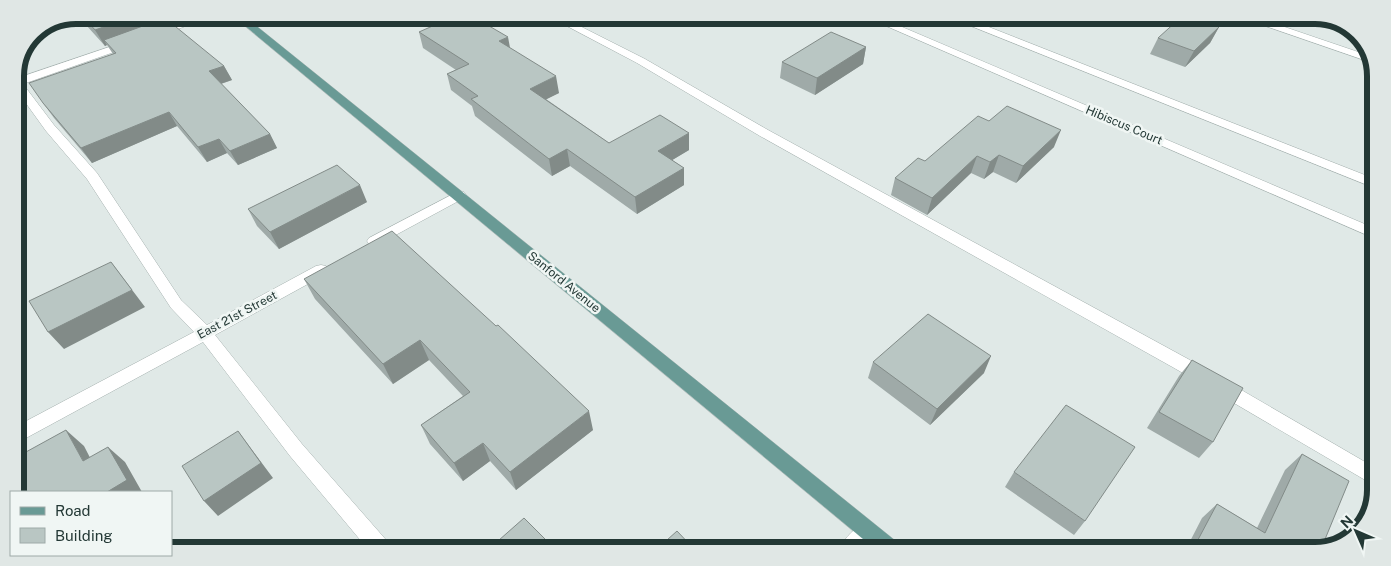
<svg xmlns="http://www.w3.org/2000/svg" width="1391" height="566" viewBox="0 0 1391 566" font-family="'Public Sans',sans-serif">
<rect width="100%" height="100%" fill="#e0e9e7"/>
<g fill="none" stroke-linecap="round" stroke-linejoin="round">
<!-- minor casing -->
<g stroke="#a4b0ae" stroke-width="1">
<path id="minor" d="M 198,15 L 214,15 L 160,36 L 156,37 L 151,34 L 152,32 Z
M 550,17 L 562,17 L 645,59 L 768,130 L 1188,359 L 1372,466 L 1372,484 L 1176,369 L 760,136 L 637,63 Z
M 868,18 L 881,18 L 1374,228 L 1374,238 Z
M 951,18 L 966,18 L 1375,179 L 1375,188 Z
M 1245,19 L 1261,19 L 1370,56 L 1373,63 Z
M 130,40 L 134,41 L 135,43 L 134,45 L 23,84 L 54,125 L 97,173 L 181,300 L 207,325 L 316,266 L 321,265 L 326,266 L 328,270 L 326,274 L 215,335 L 302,444 L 387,541 L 390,548 L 367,548 L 290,456 L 203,342 L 15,444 L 15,427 L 194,332 L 171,308 L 87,179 L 46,131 L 15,88 L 15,79 Z
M 459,191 L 464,192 L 466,195 L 464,198 L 379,244 L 369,244 L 367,241 L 369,238 Z
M 867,522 L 874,524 L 877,531 L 874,538 L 863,549 L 840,549 C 844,538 856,526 867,522 Z"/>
</g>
<!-- major casing -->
<g stroke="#bdc3c2" stroke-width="1">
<path id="major" d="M 233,16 L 244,16 L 897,542 L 900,550 L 875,549 Z"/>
</g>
<!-- minor -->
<use href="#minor" fill="#fff" fill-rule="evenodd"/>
<!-- major -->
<use href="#major" fill="#699a95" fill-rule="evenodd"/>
</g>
<!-- wall -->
<path fill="#9faaa8" d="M 77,15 L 158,15 L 160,20 L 224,66 L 232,80 L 221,84 L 270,134 L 277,148 L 238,165 L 227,153 L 207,162 L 177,126 L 92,163 L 54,118 L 43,103 L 113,54 L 107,45 L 105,46 Z
M 1219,27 L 1210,43 L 1185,67 L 1150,54 L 1158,38 Z
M 419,32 L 510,48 L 559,93 L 546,99 L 609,143 L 689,150 L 672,160 L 684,168 L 684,185 L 637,214 L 570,166 L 552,176 L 475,116 L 472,106 L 451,90 L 447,74 L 456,70 L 423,48 Z
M 866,47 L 863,64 L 815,95 L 780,78 L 782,62 Z
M 989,121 L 1054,147 L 1016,183 L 993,172 L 984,179 L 971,173 L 927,215 L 891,195 L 895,178 L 925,161 Z
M 367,202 L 279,249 L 257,226 L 248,209 Z
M 304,279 L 593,430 L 516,490 L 490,461 L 463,481 L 430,444 L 421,425 L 463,396 L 429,360 L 393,384 L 315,299 Z
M 1192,360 L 1213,442 L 1199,458 L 1147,428 L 1179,376 Z
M 873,362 L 984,373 L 930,425 L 868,378 Z
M 1302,454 L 1316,551 L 1185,551 L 1202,518 L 1217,504 L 1257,528 L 1285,470 Z
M 1014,472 L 1085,521 L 1074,535 L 1005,487 Z"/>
<!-- shaded-wall -->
<path fill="#828b88" d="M 137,15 L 158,15 L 163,25 L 104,40 L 107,45 L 105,46 L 95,30 Z
M 1219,27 L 1210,43 L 1185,67 L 1194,51 Z
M 508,37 L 511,53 L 499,41 Z
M 866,47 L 863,64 L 815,95 L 817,78 Z
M 224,66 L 232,80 L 217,85 L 209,71 Z
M 556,76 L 559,93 L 533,106 L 530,89 Z
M 169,112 L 177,126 L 92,163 L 81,148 Z
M 1061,130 L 1054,147 L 1016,183 L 1023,166 Z
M 689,133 L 689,150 L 659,168 L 658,151 Z
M 270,134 L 277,148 L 238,165 L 230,151 Z
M 219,139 L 227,153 L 207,162 L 198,147 Z
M 567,149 L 570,166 L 552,176 L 549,159 Z
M 999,155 L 993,172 L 984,179 L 990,162 Z
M 977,156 L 971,173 L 927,215 L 932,198 Z
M 684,168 L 684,185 L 637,214 L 635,197 Z
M 360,185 L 367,202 L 279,249 L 270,232 Z
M 111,262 L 145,307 L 64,349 L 48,332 Z
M 420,340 L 429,360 L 393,384 L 383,364 Z
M 991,356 L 984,373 L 930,425 L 937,409 Z
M 589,411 L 593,430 L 516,490 L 510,472 Z
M 66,430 L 84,446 L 100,477 L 83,461 Z
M 238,431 L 273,478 L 218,516 L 204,501 Z
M 483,443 L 490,461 L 463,481 L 454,463 Z
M 108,447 L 125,462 L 142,492 L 107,492 Z"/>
<!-- building -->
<path fill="#b9c6c3" stroke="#828b88" d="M 82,15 L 137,15 L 95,30 Z
M 455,16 L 472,16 L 508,37 L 499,41 L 556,76 L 530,89 L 609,143 L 660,115 L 689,133 L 658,151 L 684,168 L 635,197 L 567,149 L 549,159 L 471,99 L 478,96 L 447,74 L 469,64 L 419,32 Z
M 165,18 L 224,66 L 209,71 L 270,134 L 230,151 L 219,139 L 198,147 L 169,112 L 81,148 L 43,103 L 29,83 L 116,53 L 104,40 Z
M 1179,19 L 1195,19 L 1219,27 L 1194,51 L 1158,38 Z
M 831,32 L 866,47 L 817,78 L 782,62 Z
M 1007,106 L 1061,130 L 1023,166 L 999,155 L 990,162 L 977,156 L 932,198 L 895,178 L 918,158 L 925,161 L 978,116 L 989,121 Z
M 337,165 L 360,185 L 270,232 L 248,209 Z
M 392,231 L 496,326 L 498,325 L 589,411 L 510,472 L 483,443 L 454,463 L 421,425 L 470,392 L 420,340 L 383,364 L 304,279 Z
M 111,262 L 132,290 L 48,332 L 29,301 Z
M 928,314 L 991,356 L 937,409 L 873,362 Z
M 1192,360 L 1243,388 L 1213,442 L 1159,412 Z
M 1066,405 L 1135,447 L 1085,521 L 1014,472 Z
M 66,430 L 83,461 L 108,447 L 127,480 L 107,492 L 15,492 L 15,458 Z
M 238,431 L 261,463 L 204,501 L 182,466 Z
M 1302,454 L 1349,481 L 1321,549 L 1316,551 L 1192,551 L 1217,504 L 1265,533 Z
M 524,518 L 554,548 L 490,548 Z
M 677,531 L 694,549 L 657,549 Z"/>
<g text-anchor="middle" stroke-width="5" stroke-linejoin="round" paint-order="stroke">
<!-- street labels -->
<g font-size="12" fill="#233835" stroke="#f0f6f4">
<text transform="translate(1124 125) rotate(23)" y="4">Hibiscus Court</text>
<text transform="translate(564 282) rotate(39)" y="4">Sanford Avenue</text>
<text transform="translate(237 315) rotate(-28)" y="4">East 21st Street</text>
</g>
</g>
<!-- crop -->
<path d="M0 0H1391V566H0ZM76 24H1315A52 52 0 0 1 1367 76V490A52 52 0 0 1 1315 542H76A52 52 0 0 1 24 490V76A52 52 0 0 1 76 24Z" fill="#e0e7e5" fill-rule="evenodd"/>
<path fill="none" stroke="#233835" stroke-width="6" d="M76 24H1315A52 52 0 0 1 1367 76V490A52 52 0 0 1 1315 542H76A52 52 0 0 1 24 490V76A52 52 0 0 1 76 24Z"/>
<!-- legend -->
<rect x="10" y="491" width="162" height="65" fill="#f0f6f4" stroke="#9eaaa8"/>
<rect x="20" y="507" width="25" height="8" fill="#699a95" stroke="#9eaaa8"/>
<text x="55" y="516" font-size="15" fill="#233835">Road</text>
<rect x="20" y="528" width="25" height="15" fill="#b9c6c3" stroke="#9eaaa8"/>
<text x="55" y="541" font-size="15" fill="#233835">Building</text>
<!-- north arrow -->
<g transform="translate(1356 531) rotate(315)" stroke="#f0f6f4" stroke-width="4" paint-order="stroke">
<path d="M0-4L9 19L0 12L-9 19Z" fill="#233835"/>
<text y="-8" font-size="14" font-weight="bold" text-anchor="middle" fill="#233835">N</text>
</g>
</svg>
